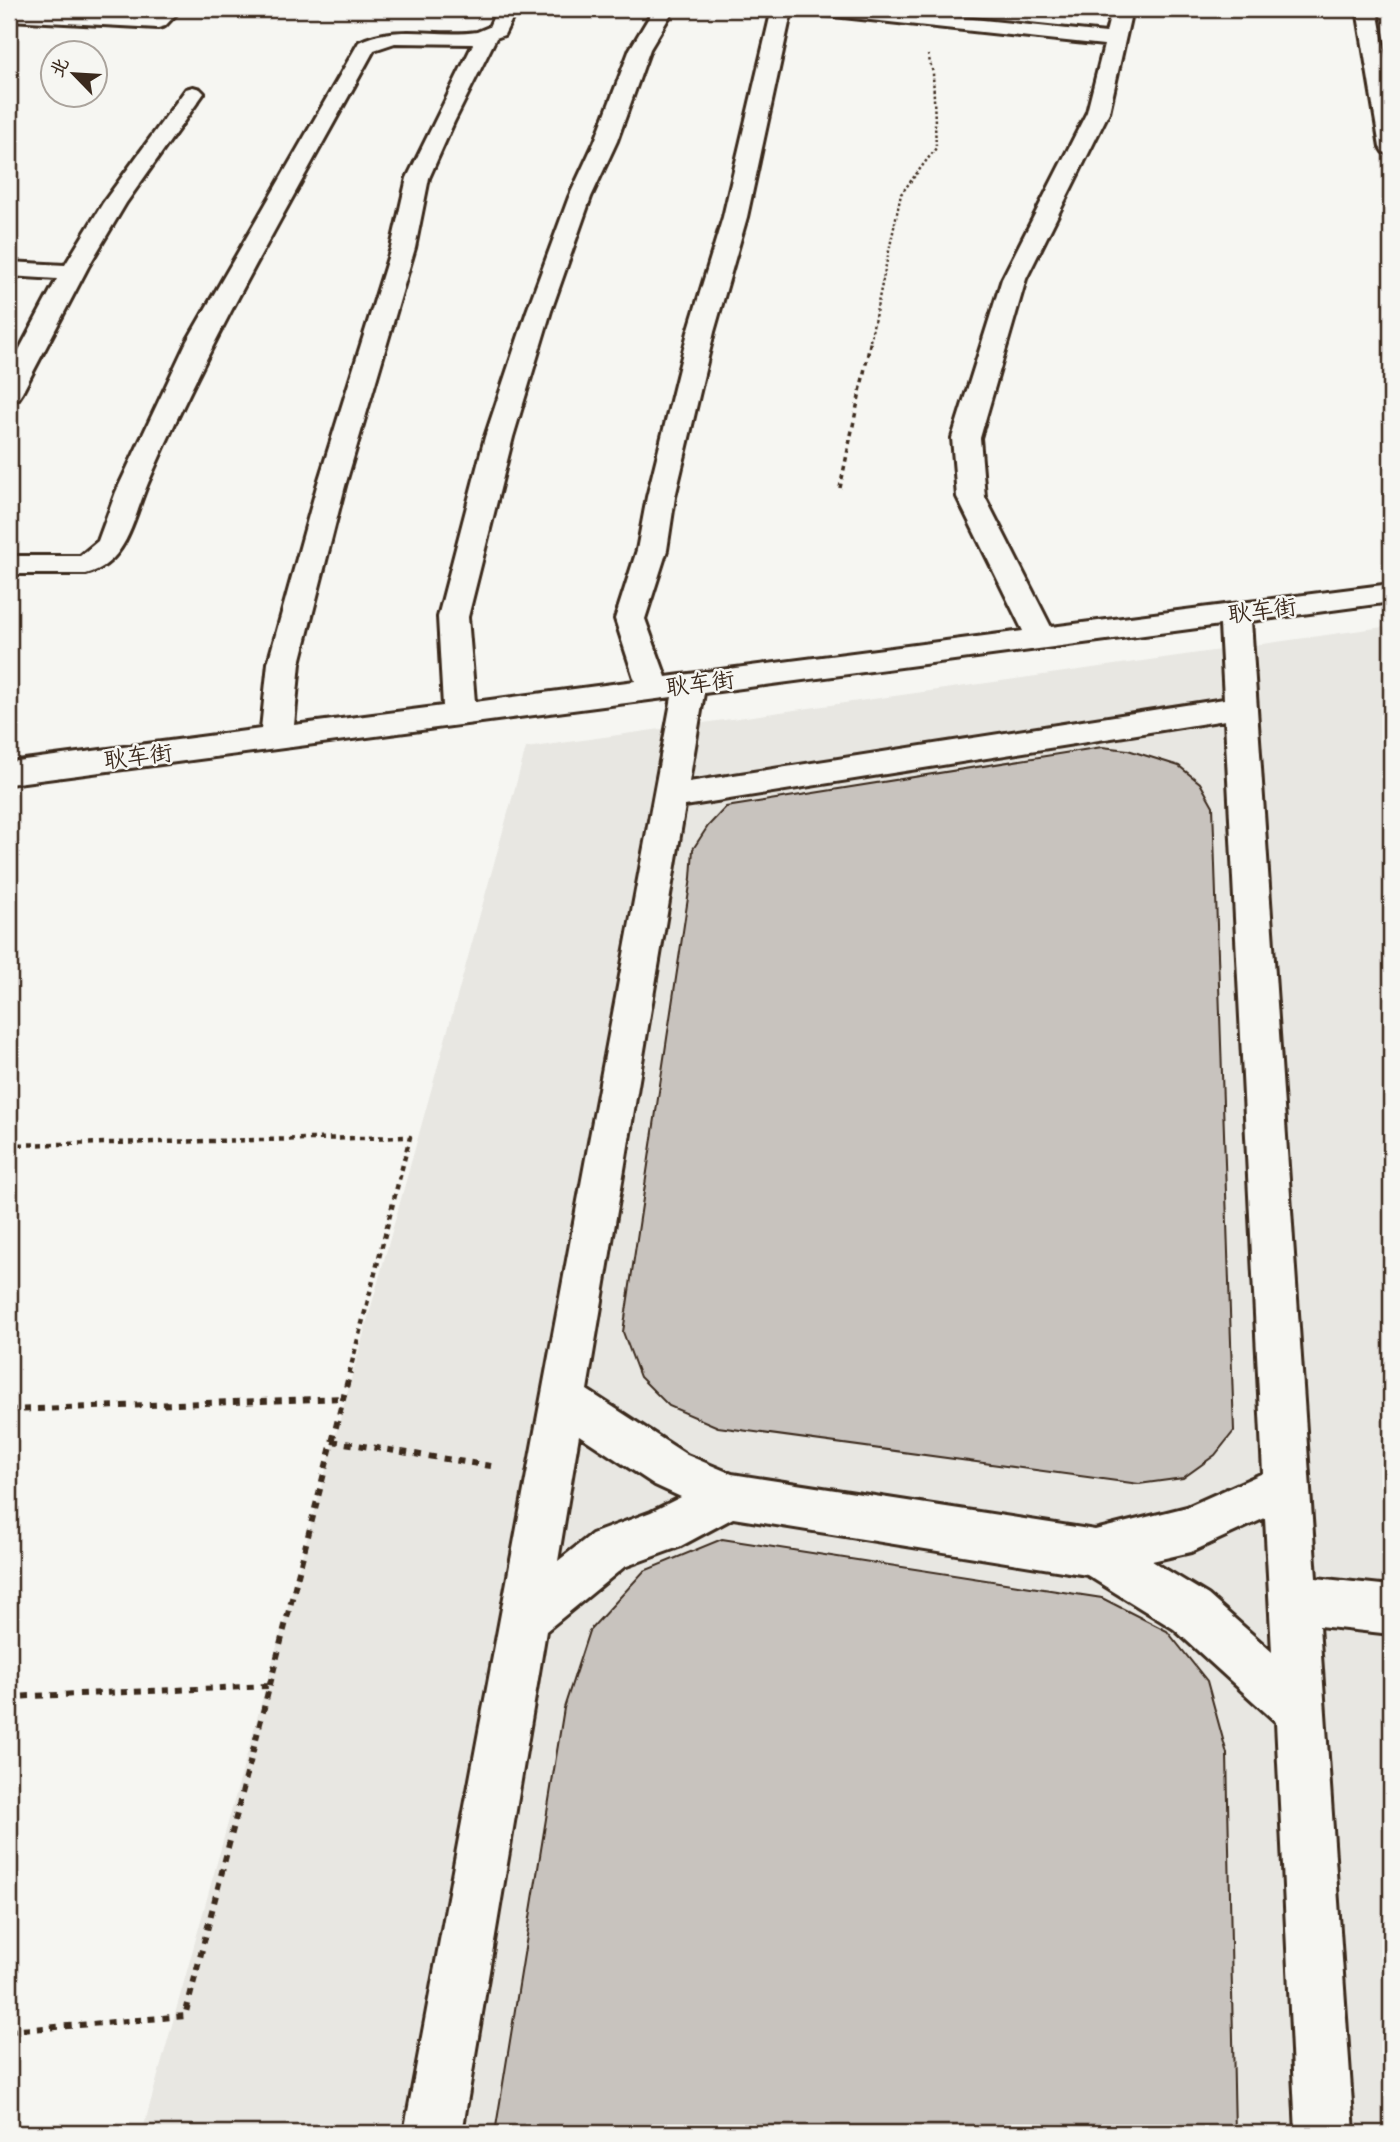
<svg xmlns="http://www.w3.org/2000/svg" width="1400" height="2142" viewBox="0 0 1400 2142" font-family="Mynerve,'LXGW WenKai TC',sans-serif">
<rect width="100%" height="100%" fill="#f6f6f2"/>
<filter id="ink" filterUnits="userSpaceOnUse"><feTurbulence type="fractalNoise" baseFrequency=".0143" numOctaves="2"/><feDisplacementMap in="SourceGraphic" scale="14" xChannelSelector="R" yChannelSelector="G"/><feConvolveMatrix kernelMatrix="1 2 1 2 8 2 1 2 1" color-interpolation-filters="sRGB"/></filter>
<g filter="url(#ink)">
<!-- built -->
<path fill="#e8e7e2" d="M 1383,627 L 1391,632 L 1391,2133 L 142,2133 L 526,748 Z"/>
<!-- building -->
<path fill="#c8c3be" stroke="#3b2a1e" stroke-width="2" d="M 1102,747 L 1128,750 L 1179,766 L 1200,783 L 1213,806 L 1234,1431 L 1215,1455 L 1183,1478 L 1139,1484 L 718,1427 L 669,1406 L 640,1377 L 623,1332 L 691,878 L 693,849 L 708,826 L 726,807 Z
M 722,1539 L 1102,1598 L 1167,1631 L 1207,1681 L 1227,1754 L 1235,2133 L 495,2133 L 564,1708 L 589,1631 L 644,1571 Z"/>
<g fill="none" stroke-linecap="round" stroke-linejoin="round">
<!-- minor casing -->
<g stroke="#3b2a1e" stroke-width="6">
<path id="minor" d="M 9,9 L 153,16 L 160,9 L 181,9 L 165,26 L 158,28 L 9,20 Z
M 497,9 L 517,9 L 504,35 L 496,38 L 454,122 L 429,178 L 415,248 L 345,486 L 300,663 L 294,725 L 443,706 L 438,617 L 485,437 L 527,311 L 569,197 L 595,141 L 630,49 L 654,9 L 674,9 L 650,49 L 617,141 L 591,197 L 551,311 L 513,437 L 468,617 L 475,702 L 635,681 L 615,619 L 637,550 L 647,497 L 688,332 L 723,217 L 772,9 L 792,9 L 747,217 L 714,332 L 675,497 L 667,550 L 645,619 L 666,677 L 1023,631 L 957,497 L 952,438 L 1002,279 L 1087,112 L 1104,45 L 824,15 L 817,13 L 814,9 L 877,9 L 1106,33 L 1112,9 L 1132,9 L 1109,112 L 1026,279 L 980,438 L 985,497 L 1051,627 L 1391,584 L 1391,602 L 1251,621 L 1316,1578 L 1391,1586 L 1391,1634 L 1319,1626 L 1354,2133 L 1296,2133 L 1276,1722 L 1174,1629 L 1087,1575 L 733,1518 L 679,1547 L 624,1567 L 546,1631 L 462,2133 L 404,2133 L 672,697 L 9,784 L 9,762 L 261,729 L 268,663 L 317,486 L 391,248 L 407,178 L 473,44 L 395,43 L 374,50 C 296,193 213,333 148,483 C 133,517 128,563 86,574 L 9,574 L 9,556 L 80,556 L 98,541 L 116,492 L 187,341 L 359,42 C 398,23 436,38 477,32 L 489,27 ZM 1220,625 L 1224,699 L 689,782 L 704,693 ZM 1225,720 L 1263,1473 L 1187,1507 L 1095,1530 L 732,1474 L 687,1455 L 587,1390 L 685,806 ZM 579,1435 L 655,1485 L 681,1497 L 651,1512 L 592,1534 L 558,1561 ZM 1265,1518 L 1272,1652 L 1208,1595 L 1152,1561 L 1191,1552 Z
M 1357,9 L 1377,9 L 1391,88 L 1391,154 L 1383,152 L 1380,147 Z
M 193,87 L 200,89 L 204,93 L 126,203 L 88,267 L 22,393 L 18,399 L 9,401 L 9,369 L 57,279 L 9,276 L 9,262 L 65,265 L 103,203 L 186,89 Z"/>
</g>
<!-- path-far3 -->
<path stroke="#3b2a1e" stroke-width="2.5" stroke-dasharray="2.5 2.5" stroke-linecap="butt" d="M 870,341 L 901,194 L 936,148 L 933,73 L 928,55"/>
<!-- path-far2 -->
<path stroke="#3b2a1e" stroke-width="3.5" stroke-dasharray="4.5 4.5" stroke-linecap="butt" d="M 840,488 L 871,339"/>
<!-- path-far1 -->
<path stroke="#3b2a1e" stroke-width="4.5" stroke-dasharray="5 5" stroke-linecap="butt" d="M 9,1145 L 410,1137 L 349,1374"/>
<!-- path -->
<path stroke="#3b2a1e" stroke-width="6" stroke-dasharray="7 7" stroke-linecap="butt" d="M 9,1410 L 343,1398
M 332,1441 L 497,1467
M 9,1697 L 269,1686
M 9,2031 L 185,2016 L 350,1372"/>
<!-- minor -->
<use href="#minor" fill="#f6f6f2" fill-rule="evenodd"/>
</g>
</g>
<g text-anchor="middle" stroke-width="5" stroke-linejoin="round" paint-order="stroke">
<!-- street labels -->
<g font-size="23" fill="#3b2a1e" stroke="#f6f6f2">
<text transform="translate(1262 610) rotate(-7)" y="8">耿车街</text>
<text transform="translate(700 683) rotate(-7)" y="8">耿车街</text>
<text transform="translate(138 756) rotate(-7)" y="8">耿车街</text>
</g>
</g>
<!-- margin -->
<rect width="1400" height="2142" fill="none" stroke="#f6f6f2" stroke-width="35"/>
<rect x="18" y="18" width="1365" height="2107" fill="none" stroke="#3b2a1e" stroke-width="2.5" filter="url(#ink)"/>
<!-- north arrow -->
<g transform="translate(74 74) rotate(295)"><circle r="33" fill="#f6f6f2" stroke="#aba49d" stroke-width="2"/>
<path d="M0-5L12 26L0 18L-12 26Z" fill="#3b2a1e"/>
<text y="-10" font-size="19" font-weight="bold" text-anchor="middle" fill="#3b2a1e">北</text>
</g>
</svg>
